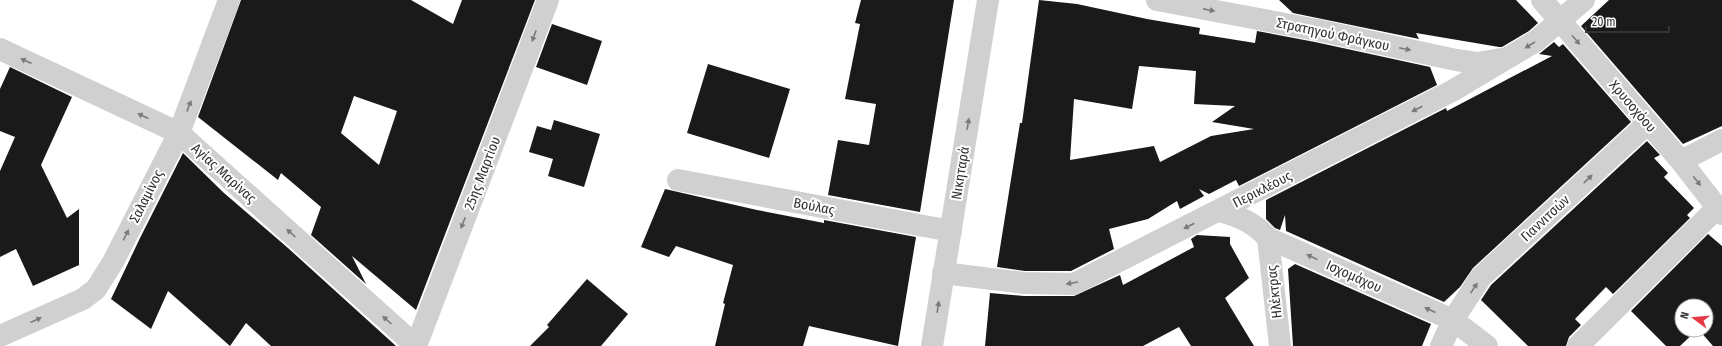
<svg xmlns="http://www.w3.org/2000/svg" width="1722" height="346" viewBox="0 0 1722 346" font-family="'Fira Sans Condensed',sans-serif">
<rect width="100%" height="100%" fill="#fff"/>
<!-- building -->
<path fill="#1a1a1a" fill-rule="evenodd" d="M 241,0 L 411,0 L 453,24 L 462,0 L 535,0 L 416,310 L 352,256 L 366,284 L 311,235 L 321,207 L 281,173 L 278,180 L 198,117 ZM 354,96 L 397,111 L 379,165 L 341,133 Z
M 861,0 L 954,0 L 920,212 L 828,195 L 838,140 L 869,145 L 876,104 L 845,99 L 860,24 L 855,23 Z
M 1039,0 L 1077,4 L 1147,19 L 1200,28 L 1199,34 L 1255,43 L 1257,31 L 1315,42 L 1430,67 L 1437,85 L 1239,186 L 1236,180 L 1209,194 L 1199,189 L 1204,196 L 1180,209 L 1177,201 L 1148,219 L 1109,229 L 1114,249 L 1071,271 L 1025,271 L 997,267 L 1020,123 L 1022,123 ZM 1139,66 L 1196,71 L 1194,104 L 1235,106 L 1212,122 L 1254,129 L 1211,136 L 1160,162 L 1154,146 L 1070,160 L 1074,99 L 1132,109 Z
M 1279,0 L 1516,0 L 1538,23 L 1529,31 L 1502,47 L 1499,47 L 1416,33 L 1419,39 L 1293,13 Z
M 1609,0 L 1722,0 L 1722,126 L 1683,144 L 1581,26 Z
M 552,24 L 602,41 L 587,85 L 536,67 Z
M 1554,42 L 1559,47 L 1563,44 L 1631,122 L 1473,268 L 1460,287 L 1444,302 L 1286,231 L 1285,215 L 1280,230 L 1275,228 L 1266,219 L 1266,200 L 1446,108 L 1447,111 L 1552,56 L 1539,54 Z
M 708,64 L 790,89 L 769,158 L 687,133 Z
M 10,67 L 72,97 L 41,165 L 67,218 L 79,209 L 79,265 L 33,286 L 16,249 L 0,257 L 0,171 L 15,137 L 0,131 L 0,89 Z
M 554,120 L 600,134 L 584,187 L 548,176 L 553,159 L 529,152 L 537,126 L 551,130 Z
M 1647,141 L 1660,155 L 1654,158 L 1668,173 L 1664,177 L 1694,208 L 1687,215 L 1690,218 L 1613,294 L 1606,287 L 1575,319 L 1581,325 L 1569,337 L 1566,346 L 1528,346 L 1481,300 L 1491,285 Z
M 183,153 L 224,193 L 288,248 L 396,346 L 271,346 L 246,323 L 230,346 L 168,291 L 151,329 L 111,299 L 140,238 Z
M 665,189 L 757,210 L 824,223 L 824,220 L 916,237 L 898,346 L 809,326 L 803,346 L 715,346 L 725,304 L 723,303 L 733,265 L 676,246 L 669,257 L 641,247 Z
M 1708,234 L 1722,246 L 1722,346 L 1713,346 L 1699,330 L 1706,330 L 1706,306 L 1682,306 L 1682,330 L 1697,330 L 1680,346 L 1666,346 L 1631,311 Z
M 1197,235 L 1230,237 L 1230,244 L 1249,278 L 1225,298 L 1254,346 L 1191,346 L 1179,327 L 1143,346 L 985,346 L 990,293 L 1024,296 L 1074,296 L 1120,275 L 1123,285 L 1194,247 L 1191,239 Z
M 1295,264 L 1431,324 L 1422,346 L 1293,346 L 1288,269 Z
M 587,279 L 628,314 L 601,346 L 530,346 L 549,327 L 547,325 Z"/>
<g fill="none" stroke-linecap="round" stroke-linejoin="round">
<!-- minor -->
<path stroke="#d0d0d0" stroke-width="22" d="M 1157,0 L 1317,30 L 1456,60 L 1477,63 L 1501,59
M 1542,0 L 1681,161 L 1722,214
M 0,49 L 179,133 L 416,346
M 1681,161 L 1722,140
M 678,180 L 951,231
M 1220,211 C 1239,216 1254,223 1268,238 L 1453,320 L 1487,346
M 1268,238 L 1280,346
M 943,273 L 1024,283 L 1074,284 L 1452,91 L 1536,41 L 1584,0
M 0,336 L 83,299 L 96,289 L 113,262 L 179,133 L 229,0
M 416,346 L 548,0
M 1441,346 L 1453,320 L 1481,277 L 1647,124
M 1578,346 L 1718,207"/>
<!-- tertiary -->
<path stroke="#d0d0d0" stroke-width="22" d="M 932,346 L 988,0"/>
</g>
<!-- one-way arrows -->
<defs><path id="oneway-solid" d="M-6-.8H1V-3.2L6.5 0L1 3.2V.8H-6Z"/></defs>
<g fill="#7a7a7a">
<use href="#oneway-solid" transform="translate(1209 10) rotate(11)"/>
<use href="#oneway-solid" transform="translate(534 36) rotate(111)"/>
<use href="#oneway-solid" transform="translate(1576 40) rotate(50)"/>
<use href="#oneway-solid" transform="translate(1530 45) rotate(148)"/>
<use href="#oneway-solid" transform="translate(1405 49) rotate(12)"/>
<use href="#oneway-solid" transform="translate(26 61) rotate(-155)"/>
<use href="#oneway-solid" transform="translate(189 106) rotate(-69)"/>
<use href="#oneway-solid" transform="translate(1417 109) rotate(153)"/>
<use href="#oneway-solid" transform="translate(143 116) rotate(-155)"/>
<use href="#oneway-solid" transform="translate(968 124) rotate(-81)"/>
<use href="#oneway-solid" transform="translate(1588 179) rotate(-43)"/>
<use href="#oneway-solid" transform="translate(1697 181) rotate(51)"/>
<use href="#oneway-solid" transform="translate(463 223) rotate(111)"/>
<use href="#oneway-solid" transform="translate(1189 226) rotate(153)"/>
<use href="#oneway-solid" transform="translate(291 233) rotate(-138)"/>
<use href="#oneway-solid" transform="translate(126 235) rotate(-63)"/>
<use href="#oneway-solid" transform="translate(1312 257) rotate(-156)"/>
<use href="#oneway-solid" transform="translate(1072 283) rotate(170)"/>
<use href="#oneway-solid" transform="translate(1474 288) rotate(-56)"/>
<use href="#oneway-solid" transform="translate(938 307) rotate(-81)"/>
<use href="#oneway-solid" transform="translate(1430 310) rotate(-156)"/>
<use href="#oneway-solid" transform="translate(36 320) rotate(-24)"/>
<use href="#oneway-solid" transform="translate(387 320) rotate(-138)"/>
</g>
<g text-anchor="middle" stroke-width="4" stroke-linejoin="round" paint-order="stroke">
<!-- street labels -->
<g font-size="14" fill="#333" stroke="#fff">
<text transform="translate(1333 34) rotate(12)" y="5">Στρατηγού Φράγκου</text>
<text transform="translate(1633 106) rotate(49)" y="5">Χρυσοχόου</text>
<text transform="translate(224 173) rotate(42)" y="5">Αγίας Μαρίνας</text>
<text transform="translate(482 173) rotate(-69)" y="5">25ης Μαρτίου</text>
<text transform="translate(960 173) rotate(-81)" y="5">Νικηταρά</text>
<text transform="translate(1262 189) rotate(-27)" y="5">Περικλέους</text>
<text transform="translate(146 196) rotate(-63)" y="5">Σαλαμίνος</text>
<text transform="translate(814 206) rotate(11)" y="5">Βούλας</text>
<text transform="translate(1545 218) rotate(-43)" y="5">Γιαννιτσών</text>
<text transform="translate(1354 276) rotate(24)" y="5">Ισχομάχου</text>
<text transform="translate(1274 292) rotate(-96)" y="5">Ηλέκτρας</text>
</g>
</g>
<!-- north arrow -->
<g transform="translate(1694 318) rotate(286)"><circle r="19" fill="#ffffff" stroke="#adadad"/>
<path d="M0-3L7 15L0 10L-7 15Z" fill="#e63946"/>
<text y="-6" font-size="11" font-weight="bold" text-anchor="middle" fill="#333333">N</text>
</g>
<!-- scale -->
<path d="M1586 26v6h83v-6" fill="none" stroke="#333333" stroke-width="2"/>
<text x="1592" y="26" font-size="12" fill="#333333" stroke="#ffffff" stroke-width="3" paint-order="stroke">20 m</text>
</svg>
